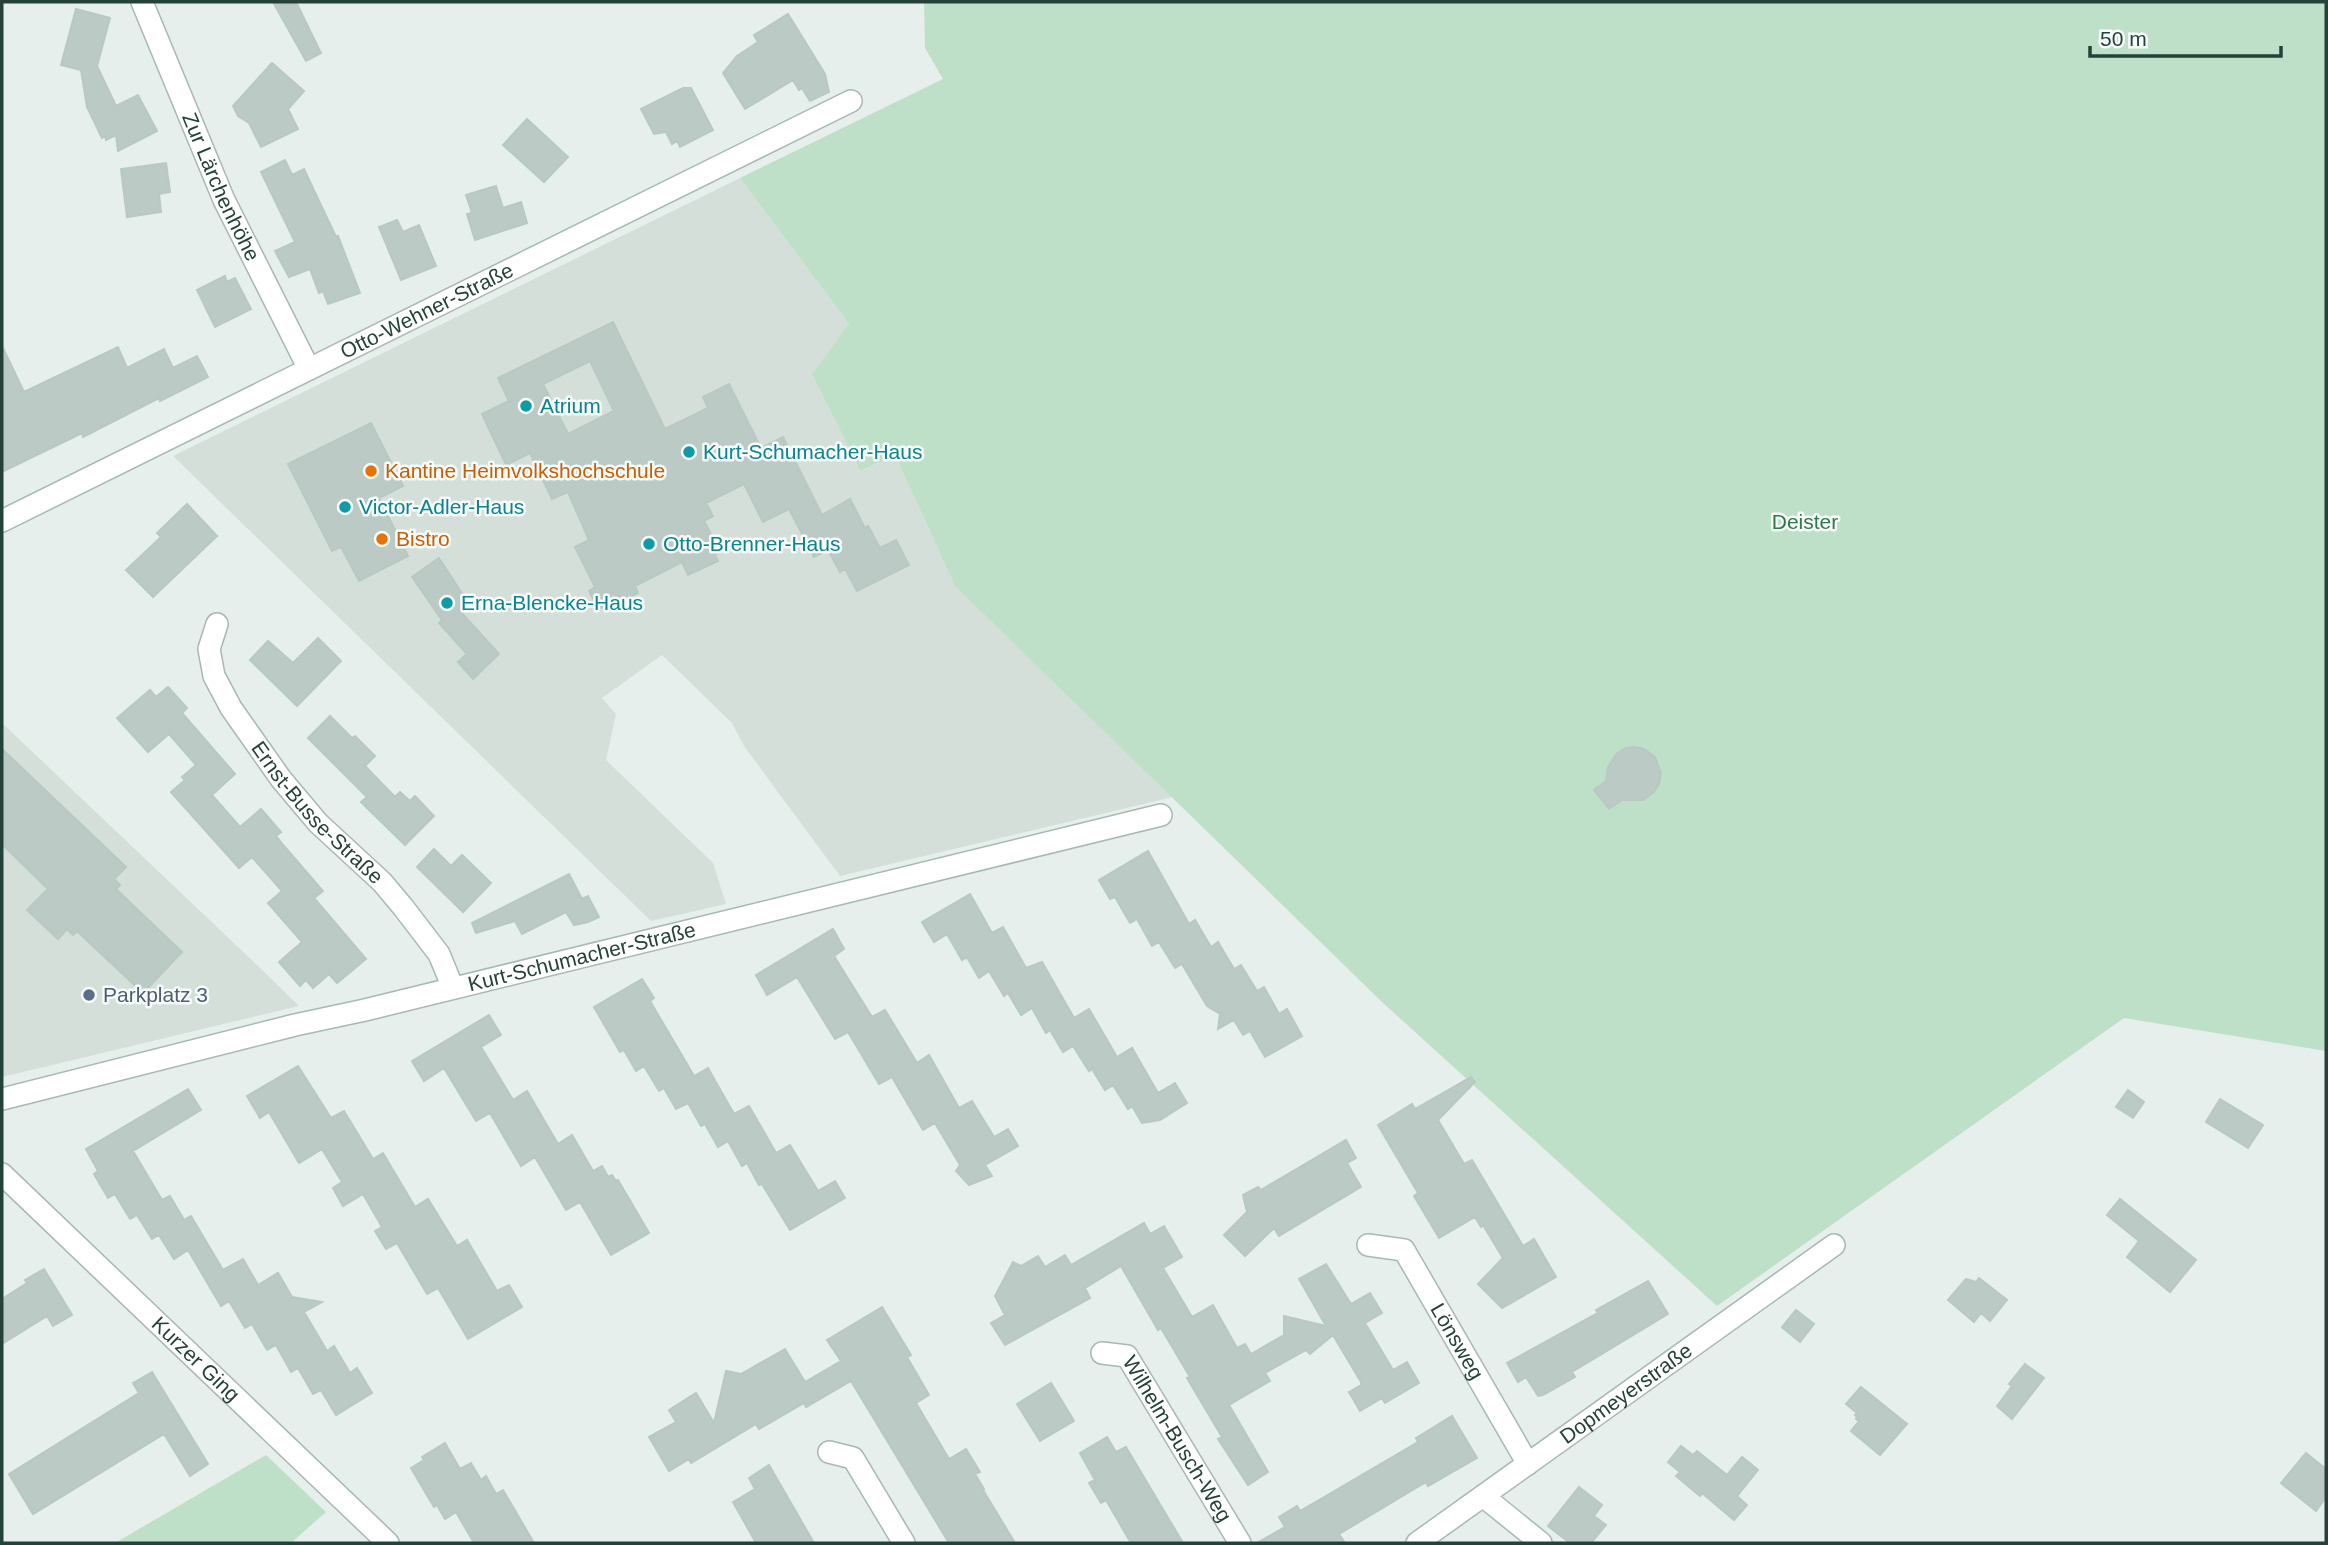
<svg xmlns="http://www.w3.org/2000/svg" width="2328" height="1545" viewBox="0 0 2328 1545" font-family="Arial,sans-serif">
<rect width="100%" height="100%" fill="#e6efeb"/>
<!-- built -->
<path fill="#d4dfda" d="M 740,178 L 849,324 L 862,471 L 895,455 L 955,586 L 1173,797 L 840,876 L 744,746 L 732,723 L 662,655 L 602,698 L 616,714 L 606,760 L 713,863 L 726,904 L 651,921 L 173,456 Z
M 2,723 L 258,966 L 299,1006 L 2,1077 Z"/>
<!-- green -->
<path fill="#bfe0c8" d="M 924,2 L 2326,2 L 2326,1051 L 2124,1018 L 1717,1306 L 1382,1002 L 955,586 L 895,455 L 861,471 L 812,374 L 849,324 L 740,178 L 943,79 L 925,48 Z
M 266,1455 L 326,1512 L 291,1543 L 115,1543 Z"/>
<!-- building -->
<path fill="#bbcac4" stroke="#b8c9c2" stroke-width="2" fill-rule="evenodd" d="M 273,2 L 296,2 L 321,53 L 306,61 Z
M 76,9 L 110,18 L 97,66 L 116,106 L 138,95 L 157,131 L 118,151 L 116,135 L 106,140 L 105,136 L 102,138 L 87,107 L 81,70 L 61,65 Z
M 788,14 L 825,74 L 829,92 L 810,101 L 802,88 L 799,90 L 793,80 L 745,109 L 723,73 L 737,56 L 758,42 L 754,35 Z
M 272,63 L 304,91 L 288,109 L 298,129 L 261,147 L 249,123 L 238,116 L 233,106 Z
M 683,88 L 691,88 L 713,130 L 680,147 L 677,141 L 672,144 L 666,132 L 654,134 L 641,109 Z
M 527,119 L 568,157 L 544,182 L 503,145 Z
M 285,160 L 292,175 L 304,169 L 336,237 L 338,236 L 360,293 L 328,304 L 323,291 L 319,293 L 310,269 L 289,277 L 275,251 L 295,242 L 261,172 Z
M 166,163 L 170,192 L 159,194 L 161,212 L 127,217 L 121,169 Z
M 496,186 L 503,208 L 521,202 L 527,223 L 475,240 L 467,214 L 472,213 L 466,195 Z
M 397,220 L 403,232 L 419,225 L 436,266 L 401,280 L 379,227 Z
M 225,276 L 227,282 L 235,278 L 251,309 L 215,327 L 197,290 Z
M 613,322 L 665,429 L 708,408 L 703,397 L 729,384 L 761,448 L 783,437 L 822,515 L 850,499 L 865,528 L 868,526 L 880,548 L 896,540 L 909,565 L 857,591 L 845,569 L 840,572 L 828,550 L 814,557 L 789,509 L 763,522 L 744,484 L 706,503 L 713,516 L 704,521 L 720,552 L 715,555 L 718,561 L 688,575 L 682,562 L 635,586 L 638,593 L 610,606 L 609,604 L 598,609 L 589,591 L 595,587 L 575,547 L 589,540 L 568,492 L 552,499 L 530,453 L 506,465 L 482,414 L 509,401 L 498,378 ZM 590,361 L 614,411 L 568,434 L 543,384 Z
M 2,346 L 24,392 L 118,347 L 127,368 L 164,349 L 173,368 L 197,356 L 208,377 L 160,401 L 159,398 L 83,437 L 82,433 L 2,472 Z
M 371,423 L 403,486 L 379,498 L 408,556 L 359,581 L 341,547 L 332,551 L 288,464 Z
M 187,504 L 217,536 L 153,597 L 126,570 L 161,537 L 157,533 Z
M 439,558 L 467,601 L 458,609 L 499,654 L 473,679 L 458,662 L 467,654 L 439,623 L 442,620 L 412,577 Z
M 318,638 L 341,661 L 297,706 L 250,660 L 268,641 L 293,663 Z
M 168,687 L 187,708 L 182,713 L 235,774 L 212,795 L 240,827 L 261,809 L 281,832 L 276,836 L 284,846 L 323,891 L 314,898 L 366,959 L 337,983 L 329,974 L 313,988 L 306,980 L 300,986 L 279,962 L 302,942 L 268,903 L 282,891 L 252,857 L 239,868 L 171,792 L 185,780 L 182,777 L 196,765 L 169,734 L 148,752 L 117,718 L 150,690 L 156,697 Z
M 330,716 L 352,738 L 355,736 L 375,756 L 365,766 L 395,797 L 400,792 L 410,801 L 415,796 L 434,816 L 405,845 L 361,802 L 367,797 L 308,738 Z
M 1634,747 L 1644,749 L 1655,757 L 1661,773 L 1659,784 L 1653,793 L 1643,800 L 1622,800 L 1609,809 L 1594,790 L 1606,781 L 1608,767 L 1616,754 L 1626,748 Z
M 2,749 L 126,867 L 114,879 L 120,885 L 116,889 L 182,952 L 143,993 L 77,931 L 73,935 L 67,929 L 58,939 L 27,910 L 48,889 L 2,844 Z
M 434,849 L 451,866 L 462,855 L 491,883 L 463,912 L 417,867 Z
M 1148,851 L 1189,924 L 1195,920 L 1211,947 L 1218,942 L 1234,969 L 1241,965 L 1257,991 L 1264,987 L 1279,1014 L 1287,1009 L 1302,1036 L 1265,1057 L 1250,1031 L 1243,1035 L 1234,1020 L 1218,1029 L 1220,1014 L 1207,1006 L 1182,964 L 1175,968 L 1159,942 L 1152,946 L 1137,919 L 1130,923 L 1115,897 L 1110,899 L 1099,880 Z
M 569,874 L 582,899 L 588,896 L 599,917 L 588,922 L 574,925 L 566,912 L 522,934 L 515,921 L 476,933 L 472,923 Z
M 970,894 L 992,933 L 1003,927 L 1026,968 L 1042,962 L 1074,1018 L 1089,1009 L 1117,1057 L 1132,1048 L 1158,1093 L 1175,1083 L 1187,1103 L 1160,1120 L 1142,1123 L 1132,1106 L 1128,1109 L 1113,1085 L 1105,1090 L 1092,1069 L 1089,1071 L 1073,1046 L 1063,1052 L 1050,1030 L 1046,1033 L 1032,1008 L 1021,1015 L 1008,993 L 1004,996 L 989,971 L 979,978 L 967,957 L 962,960 L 947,934 L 934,942 L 922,922 Z
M 833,929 L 844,949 L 834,956 L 872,1017 L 885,1010 L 917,1063 L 929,1055 L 959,1108 L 972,1101 L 994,1137 L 1008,1129 L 1018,1146 L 985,1165 L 992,1176 L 969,1185 L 956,1171 L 960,1165 L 935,1123 L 923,1130 L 892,1077 L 879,1084 L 848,1032 L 835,1039 L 797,977 L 767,995 L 756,975 Z
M 642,979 L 654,998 L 650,1001 L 694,1076 L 708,1068 L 734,1114 L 749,1106 L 776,1153 L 790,1145 L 818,1191 L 835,1181 L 845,1198 L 790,1230 L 762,1184 L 759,1185 L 747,1163 L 742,1166 L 728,1141 L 718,1147 L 705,1124 L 701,1126 L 688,1103 L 676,1109 L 664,1088 L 659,1091 L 644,1066 L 636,1071 L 624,1050 L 620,1052 L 594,1007 Z
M 489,1015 L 501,1035 L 481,1047 L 513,1100 L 527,1091 L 558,1144 L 572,1135 L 593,1171 L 602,1166 L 608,1177 L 612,1175 L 616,1181 L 618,1180 L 649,1233 L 611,1255 L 580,1202 L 566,1210 L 535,1157 L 521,1166 L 490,1113 L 476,1121 L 444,1068 L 424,1081 L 412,1061 Z
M 298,1066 L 331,1118 L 344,1111 L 373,1159 L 383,1153 L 415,1207 L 428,1199 L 457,1246 L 467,1240 L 497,1291 L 509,1285 L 522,1307 L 468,1339 L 438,1288 L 427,1294 L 397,1243 L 386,1249 L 375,1231 L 382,1227 L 363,1194 L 343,1206 L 333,1188 L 342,1182 L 322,1149 L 299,1163 L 269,1112 L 260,1118 L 247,1096 Z
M 1471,1077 L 1475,1082 L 1438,1120 L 1464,1164 L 1472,1160 L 1523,1246 L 1534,1239 L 1556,1277 L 1502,1308 L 1478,1284 L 1503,1258 L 1483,1225 L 1481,1227 L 1475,1217 L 1439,1238 L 1414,1196 L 1418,1193 L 1378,1125 L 1412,1104 L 1415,1109 Z
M 188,1089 L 201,1110 L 133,1151 L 162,1200 L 170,1196 L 184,1220 L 191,1216 L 223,1270 L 243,1259 L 258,1285 L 278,1273 L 292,1297 L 322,1302 L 304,1312 L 327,1351 L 334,1346 L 350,1373 L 357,1368 L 372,1393 L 336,1415 L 321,1390 L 313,1394 L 298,1368 L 291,1372 L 276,1345 L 267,1350 L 252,1324 L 245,1328 L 229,1301 L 221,1306 L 188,1250 L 174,1259 L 159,1235 L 152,1239 L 137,1215 L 130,1219 L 115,1194 L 108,1198 L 94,1174 L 98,1171 L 86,1149 Z
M 2128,1090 L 2144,1102 L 2133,1118 L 2116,1107 Z
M 2220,1099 L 2263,1125 L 2248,1148 L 2206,1122 Z
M 1346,1140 L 1356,1158 L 1347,1163 L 1361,1187 L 1279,1236 L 1274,1228 L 1245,1256 L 1224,1235 L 1247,1212 L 1243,1195 L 1258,1187 L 1261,1190 Z
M 2120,1199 L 2196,1260 L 2170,1292 L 2127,1257 L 2139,1241 L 2107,1215 Z
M 1144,1223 L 1150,1234 L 1164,1226 L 1182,1257 L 1163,1268 L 1192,1317 L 1213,1305 L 1237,1348 L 1245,1344 L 1251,1354 L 1284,1335 L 1284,1316 L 1326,1326 L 1299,1279 L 1326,1264 L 1351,1304 L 1370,1293 L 1382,1313 L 1365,1323 L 1393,1370 L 1407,1362 L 1419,1383 L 1385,1403 L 1382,1398 L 1360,1411 L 1349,1392 L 1361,1385 L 1361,1382 L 1333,1335 L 1310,1354 L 1306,1350 L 1265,1373 L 1270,1381 L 1229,1405 L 1268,1472 L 1248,1485 L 1218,1439 L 1222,1437 L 1187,1378 L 1190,1377 L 1161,1328 L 1158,1330 L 1121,1266 L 1085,1288 L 1090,1298 L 1005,1345 L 991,1323 L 1005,1315 L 995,1296 L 1013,1262 L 1021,1266 L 1038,1256 L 1045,1267 L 1065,1255 L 1071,1265 Z
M 44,1269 L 72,1315 L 53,1326 L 47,1316 L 2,1344 L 2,1299 L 27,1283 L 25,1280 Z
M 1979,1278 L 2007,1300 L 1990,1321 L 1981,1313 L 1974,1322 L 1948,1300 L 1966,1279 L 1976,1282 Z
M 1648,1281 L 1668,1314 L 1572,1372 L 1575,1377 L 1543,1395 L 1538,1396 L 1526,1377 L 1518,1382 L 1507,1363 L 1598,1313 L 1596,1310 Z
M 882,1307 L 911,1355 L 907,1357 L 929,1395 L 916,1403 L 949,1459 L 966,1449 L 980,1472 L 975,1474 L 984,1489 L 983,1490 L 1015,1543 L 949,1543 L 851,1381 L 806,1407 L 804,1403 L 759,1429 L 756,1424 L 691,1463 L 689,1459 L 669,1471 L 649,1437 L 676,1422 L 669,1410 L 696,1393 L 714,1423 L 726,1371 L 741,1374 L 785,1349 L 805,1382 L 841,1361 L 827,1340 Z
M 1796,1310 L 1814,1324 L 1800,1342 L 1782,1327 Z
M 2025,1364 L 2044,1378 L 2012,1419 L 1997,1406 L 2012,1386 L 2009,1384 Z
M 152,1372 L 208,1464 L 190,1476 L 164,1434 L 33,1514 L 9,1474 L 139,1393 L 133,1383 Z
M 1051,1383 L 1074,1421 L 1040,1441 L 1017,1404 Z
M 1861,1387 L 1907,1424 L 1880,1455 L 1851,1431 L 1859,1421 L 1856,1419 L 1857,1417 L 1855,1415 L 1857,1413 L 1846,1404 Z
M 1452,1416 L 1477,1458 L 1428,1486 L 1426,1482 L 1339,1534 L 1345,1543 L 1257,1543 L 1285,1527 L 1279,1517 L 1297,1506 L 1300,1511 L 1319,1500 L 1418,1442 L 1416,1438 Z
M 1107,1437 L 1116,1452 L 1126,1447 L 1183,1543 L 1131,1543 L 1106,1500 L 1101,1503 L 1089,1483 L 1095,1480 L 1080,1453 Z
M 445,1443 L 460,1469 L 471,1463 L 481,1480 L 486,1476 L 496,1494 L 503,1490 L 534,1543 L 474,1543 L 456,1512 L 445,1519 L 437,1505 L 434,1507 L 411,1468 L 424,1460 L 422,1457 Z
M 1681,1446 L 1693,1455 L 1697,1451 L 1727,1475 L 1742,1457 L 1758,1470 L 1737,1496 L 1747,1505 L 1734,1520 L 1702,1493 L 1700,1496 L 1676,1476 L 1680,1472 L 1668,1462 Z
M 2306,1453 L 2326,1469 L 2326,1497 L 2316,1511 L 2281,1483 Z
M 769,1465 L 814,1543 L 756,1543 L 733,1502 L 755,1489 L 749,1478 Z
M 1579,1487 L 1602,1505 L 1594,1516 L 1606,1525 L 1591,1543 L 1570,1543 L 1548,1526 Z"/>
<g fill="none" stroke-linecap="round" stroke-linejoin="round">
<!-- minor casing -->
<g stroke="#a8b8b2" stroke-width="24">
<g id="minor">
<path id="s1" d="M 142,2 L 224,200 L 309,369"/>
<path id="s2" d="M 2,521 L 851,101"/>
<path id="s3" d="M 217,624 L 209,649 L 214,676 L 231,708 L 281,779 L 318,823 L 382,882 L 403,907 L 439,954 L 453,988"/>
<path id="s4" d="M 2,1099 L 295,1025 L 365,1010 L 1161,815"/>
<path id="s5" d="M 2,1174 L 388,1543"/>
<path id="s6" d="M 1368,1245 L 1404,1250 L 1528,1464"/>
<path id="s7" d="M 1102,1353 L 1127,1356 L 1240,1543"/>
<path d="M 829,1452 L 853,1458 L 904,1543"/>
<path d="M 1483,1496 L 1541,1543"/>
<path id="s8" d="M 1417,1543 L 1834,1245"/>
</g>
</g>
<!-- minor -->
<use href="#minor" stroke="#fff" stroke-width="21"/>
</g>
<!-- markers -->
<g fill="#0f9aa8" stroke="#f7fbf9" stroke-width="2.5">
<circle cx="526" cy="406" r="7"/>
<circle cx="689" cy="452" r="7"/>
<circle cx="345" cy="507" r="7"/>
<circle cx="649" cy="544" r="7"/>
<circle cx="447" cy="603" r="7"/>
</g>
<g fill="#e8710a" stroke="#f7fbf9" stroke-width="2.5">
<circle cx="371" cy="471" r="7"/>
<circle cx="382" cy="539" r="7"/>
</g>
<circle fill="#5c6f8a" stroke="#f7fbf9" stroke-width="2.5" cx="89" cy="995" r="7"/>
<g text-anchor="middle" stroke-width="5" stroke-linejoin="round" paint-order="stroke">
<!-- street labels -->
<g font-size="21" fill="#24423a" stroke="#f7fbf9">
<text dy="7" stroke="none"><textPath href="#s1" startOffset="201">Zur Lärchenhöhe</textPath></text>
<text dy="7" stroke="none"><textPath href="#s2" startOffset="474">Otto-Wehner-Straße</textPath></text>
<text dy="7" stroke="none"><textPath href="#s3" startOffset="226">Ernst-Busse-Straße</textPath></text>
<text dy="7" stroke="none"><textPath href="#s4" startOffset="597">Kurt-Schumacher-Straße</textPath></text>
<text dy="7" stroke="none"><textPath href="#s6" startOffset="142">Lönsweg</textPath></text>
<text dy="7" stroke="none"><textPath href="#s5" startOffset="268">Kurzer Ging</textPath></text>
<text dy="7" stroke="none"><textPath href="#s8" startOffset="257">Dopmeyerstraße</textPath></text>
<text dy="7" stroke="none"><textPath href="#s7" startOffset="122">Wilhelm-Busch-Weg</textPath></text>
</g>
<!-- culture labels -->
<g font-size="21" fill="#0d838f" stroke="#f7fbf9" text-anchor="start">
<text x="540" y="413">Atrium</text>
<text x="703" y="459">Kurt-Schumacher-Haus</text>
<text x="359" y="514">Victor-Adler-Haus</text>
<text x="663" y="551">Otto-Brenner-Haus</text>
<text x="461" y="610">Erna-Blencke-Haus</text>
</g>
<!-- food labels -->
<g font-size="21" fill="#c56008" stroke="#f7fbf9" text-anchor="start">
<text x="385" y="478">Kantine Heimvolkshochschule</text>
<text x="396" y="546">Bistro</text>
</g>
<!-- park labels -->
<g font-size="21" fill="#2d7a4b" stroke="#f7fbf9">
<text x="1805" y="529">Deister</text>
</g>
<!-- service labels -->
<g font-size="21" fill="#4e5e75" stroke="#f7fbf9" text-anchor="start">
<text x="103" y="1002">Parkplatz 3</text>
</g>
</g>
<!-- border -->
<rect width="2328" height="1545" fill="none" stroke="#24423a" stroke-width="7"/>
<!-- scale -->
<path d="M2090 46v10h191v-10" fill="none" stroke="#24423a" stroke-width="3.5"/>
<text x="2100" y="46" font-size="21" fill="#24423a" stroke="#f7fbf9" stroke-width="5" paint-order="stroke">50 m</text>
</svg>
